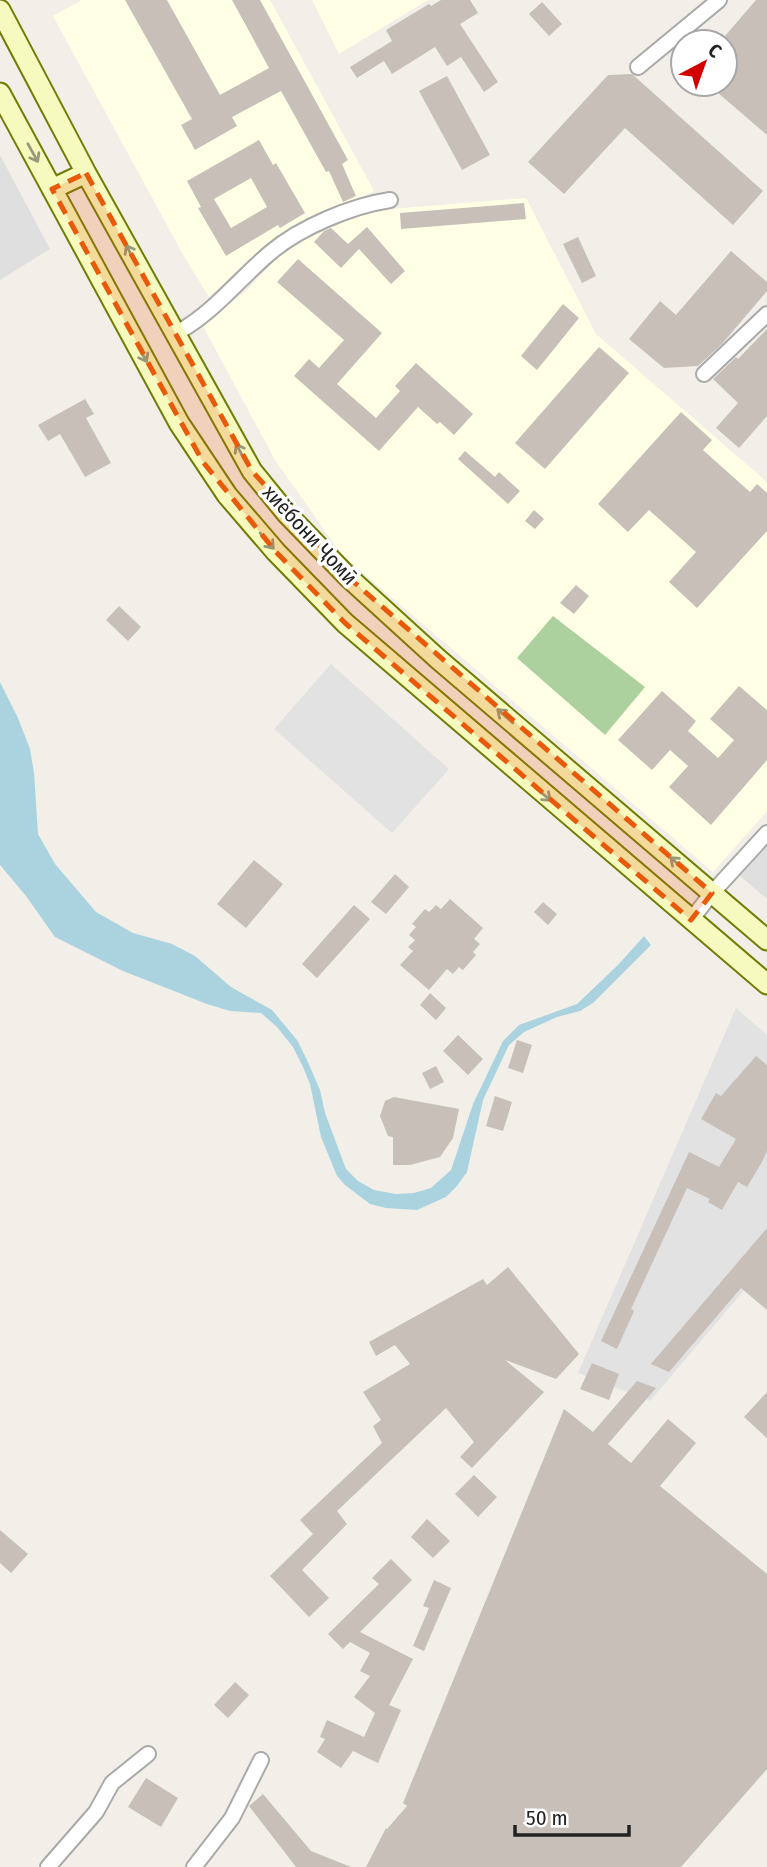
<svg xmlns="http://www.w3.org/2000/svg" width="767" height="1867" viewBox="0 0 767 1867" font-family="'Fira Sans Condensed',sans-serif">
<rect width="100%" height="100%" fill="#f2efe9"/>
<!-- residential -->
<path fill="#e0dfdf" d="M 0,155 L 50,249 L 0,280 Z
M 767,846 L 767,899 L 740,876 Z"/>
<!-- education -->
<path fill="#ffffe5" d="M 82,0 L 270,0 L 374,191 L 294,229 L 263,247 L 209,297 L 185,258 L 53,16 Z
M 312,0 L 428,0 L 339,54 Z
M 526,198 L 596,334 L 767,482 L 767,811 L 713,872 L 342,555 L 275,460 L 203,326 L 246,291 L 286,248 L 367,211 Z"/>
<!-- forest -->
<path fill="#add19e" d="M 553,616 L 645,687 L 605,735 L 517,658 Z"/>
<!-- parking -->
<path fill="#e2e2e2" d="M 331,664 L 449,769 L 392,833 L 274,729 Z
M 736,1008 L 767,1035 L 767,1263 L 650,1401 L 578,1373 Z"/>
<!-- water -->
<path fill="#aad3df" d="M 0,682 L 18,718 L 30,749 L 34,773 L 38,834 L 55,864 L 96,912 L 133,933 L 172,944 L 195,956 L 231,987 L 272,1010 L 297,1040 L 307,1060 L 320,1090 L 325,1113 L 346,1169 L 358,1181 L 374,1190 L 396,1194 L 414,1193 L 431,1188 L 451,1170 L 473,1104 L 503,1041 L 519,1025 L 577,1004 L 619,964 L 644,936 L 651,945 L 593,1003 L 580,1011 L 557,1017 L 524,1032 L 509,1045 L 483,1100 L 467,1172 L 457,1186 L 446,1197 L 417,1210 L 386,1208 L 370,1204 L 345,1185 L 337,1176 L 321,1137 L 310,1084 L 303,1067 L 293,1047 L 277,1027 L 261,1013 L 230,1011 L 207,1004 L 123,971 L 55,937 L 26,896 L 0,865 Z"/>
<!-- building -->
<path fill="#c7bfb8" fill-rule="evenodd" d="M 125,0 L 167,0 L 220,95 L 269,68 L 232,0 L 260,0 L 348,160 L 342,164 L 356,196 L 343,202 L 329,171 L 326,172 L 281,91 L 232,117 L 237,126 L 195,150 L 181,125 L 192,119 Z
M 441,0 L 470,0 L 478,13 L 460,24 L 498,82 L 484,92 L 461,57 L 447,66 L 435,47 L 392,74 L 384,61 L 357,78 L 350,67 L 392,41 L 386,30 L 429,4 L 431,6 Z
M 756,0 L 767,0 L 767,135 L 717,92 L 734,72 L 725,64 L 725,36 Z
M 542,2 L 562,24 L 549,36 L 529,14 Z
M 632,74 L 763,191 L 733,225 L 625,128 L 564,194 L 528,162 L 608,75 Z
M 447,76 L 490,155 L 462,170 L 419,91 Z
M 259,140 L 273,165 L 276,163 L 305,213 L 280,228 L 278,225 L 226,256 L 198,208 L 201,207 L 187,181 ZM 251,178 L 267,207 L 231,228 L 214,199 Z
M 524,203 L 526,219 L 401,229 L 400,213 Z
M 367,227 L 405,271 L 391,284 L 359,249 L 341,268 L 314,242 L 324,231 L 331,228 L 348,244 Z
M 578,237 L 596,276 L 582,283 L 563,244 Z
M 731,251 L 767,282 L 767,291 L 722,344 L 698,366 L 664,368 L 629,339 L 660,301 L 676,315 Z
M 298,259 L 382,333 L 337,384 L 376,418 L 400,391 L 395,386 L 416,363 L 473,414 L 454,435 L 440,422 L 437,424 L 418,407 L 379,451 L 294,376 L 309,359 L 319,368 L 344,340 L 277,282 Z
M 563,304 L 579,318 L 537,370 L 521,356 Z
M 767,329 L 767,416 L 739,448 L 716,428 L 738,403 L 713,379 L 736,357 L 738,359 Z
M 599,347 L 629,373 L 545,469 L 515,443 Z
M 85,399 L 94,414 L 86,418 L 111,463 L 85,477 L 60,434 L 48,441 L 38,425 Z
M 681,412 L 712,440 L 703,450 L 750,492 L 757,484 L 767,493 L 767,531 L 697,608 L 669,582 L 696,552 L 649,510 L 628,532 L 598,504 Z
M 465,451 L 495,477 L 499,472 L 520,491 L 508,504 L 458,459 Z
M 534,510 L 544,519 L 535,529 L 525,521 Z
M 576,585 L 589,596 L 574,614 L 560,603 Z
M 119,606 L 141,627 L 128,641 L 106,620 Z
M 739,686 L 767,710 L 767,760 L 711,825 L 669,787 L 688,766 L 670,750 L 652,770 L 618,740 L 662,691 L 696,721 L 688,731 L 718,758 L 734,740 L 710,719 Z
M 254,860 L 283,884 L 246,928 L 217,904 Z
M 395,874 L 409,887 L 386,914 L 371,902 Z
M 450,899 L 483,928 L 474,939 L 480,944 L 473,952 L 476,955 L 463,970 L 459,967 L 453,974 L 447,969 L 429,990 L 400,965 L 413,951 L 408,947 L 415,940 L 409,935 L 416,927 L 412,924 L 425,909 L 429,912 L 436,905 L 441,909 Z
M 543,902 L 557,914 L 548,925 L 534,912 Z
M 354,905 L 370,919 L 317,978 L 302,964 Z
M 430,993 L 446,1008 L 436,1020 L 420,1005 Z
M 458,1035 L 483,1059 L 468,1075 L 443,1051 Z
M 517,1040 L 532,1045 L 523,1073 L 508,1068 Z
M 756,1056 L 767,1065 L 767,1151 L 762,1162 L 747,1187 L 738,1182 L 722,1210 L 708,1202 L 710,1199 L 687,1188 L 631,1309 L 634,1311 L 617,1349 L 601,1341 L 689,1152 L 719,1167 L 736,1139 L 701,1119 L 716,1093 L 721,1096 Z
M 436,1066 L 444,1082 L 430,1089 L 422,1073 Z
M 495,1096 L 512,1102 L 503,1131 L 486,1126 Z
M 394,1097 L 459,1109 L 453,1138 L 440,1157 L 410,1165 L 393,1165 L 393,1137 L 388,1136 L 380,1116 L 385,1101 Z
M 767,1228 L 767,1310 L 741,1288 L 669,1372 L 651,1364 Z
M 508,1267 L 579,1354 L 556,1379 L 505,1360 L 544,1392 L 472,1468 L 460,1457 L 474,1442 L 446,1408 L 337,1511 L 347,1524 L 302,1570 L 329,1598 L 309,1617 L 270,1576 L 313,1534 L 300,1520 L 382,1443 L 373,1426 L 381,1420 L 363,1392 L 410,1364 L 395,1345 L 376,1356 L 369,1342 L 483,1279 L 487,1285 Z
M 592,1363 L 619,1374 L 609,1400 L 580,1389 Z
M 637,1381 L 656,1388 L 608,1444 L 631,1463 L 668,1419 L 696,1443 L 660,1486 L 767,1574 L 767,1769 L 681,1867 L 366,1867 L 386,1828 L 387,1829 L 407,1806 L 403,1803 L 564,1409 L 593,1432 Z
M 767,1392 L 767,1438 L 744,1417 Z
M 474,1475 L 497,1497 L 478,1517 L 455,1494 Z
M 427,1519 L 450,1541 L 433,1558 L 411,1537 Z
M 0,1530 L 28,1554 L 11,1573 L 0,1563 Z
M 391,1559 L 412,1580 L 360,1632 L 413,1659 L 389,1705 L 401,1710 L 378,1763 L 353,1751 L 341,1768 L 317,1752 L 325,1739 L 320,1737 L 327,1720 L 364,1737 L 375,1713 L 354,1697 L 370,1676 L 360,1671 L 370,1653 L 350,1642 L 343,1649 L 328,1634 L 379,1584 L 372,1578 Z
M 434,1580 L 451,1588 L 424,1651 L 413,1646 L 429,1608 L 423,1606 Z
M 235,1682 L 249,1695 L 228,1718 L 214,1705 Z
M 146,1778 L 178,1798 L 161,1827 L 128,1807 Z
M 263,1794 L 311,1851 L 351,1867 L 296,1867 L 249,1806 Z"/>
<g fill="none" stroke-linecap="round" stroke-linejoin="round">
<!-- minor casing -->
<g stroke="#a9a9a9" stroke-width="18">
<path id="minor" d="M 638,67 L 719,0
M 180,331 C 215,311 240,278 271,252 C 301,227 351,206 390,200
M 704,374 L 767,314
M 691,920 L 712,893 L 767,833
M 48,1867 L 96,1812 L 112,1783 L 148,1754
M 194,1867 L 232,1818 L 261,1760"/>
</g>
<!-- secondary casing -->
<g stroke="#707d05" stroke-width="23">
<path id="secondary" d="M 0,10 L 86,173 L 252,471 L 287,514 L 348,577 L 438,659 L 767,940
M 0,93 L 179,423 L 227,495 L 276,552 L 345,623 L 767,984
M 52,189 L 86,173"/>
</g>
<!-- minor -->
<use href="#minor" stroke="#fff" stroke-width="14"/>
<!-- secondary -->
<use href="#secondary" stroke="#f7fabf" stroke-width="19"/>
</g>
<!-- one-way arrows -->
<defs><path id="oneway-shaft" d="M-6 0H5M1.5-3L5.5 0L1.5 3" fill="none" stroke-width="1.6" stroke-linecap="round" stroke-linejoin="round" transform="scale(1.75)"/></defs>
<g stroke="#979978">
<use href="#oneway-shaft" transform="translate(33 153) rotate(61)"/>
<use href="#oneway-shaft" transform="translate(131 254) rotate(-119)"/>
<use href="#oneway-shaft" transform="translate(142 353) rotate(62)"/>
<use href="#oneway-shaft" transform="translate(241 453) rotate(-119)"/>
<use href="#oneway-shaft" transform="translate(267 541) rotate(49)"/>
<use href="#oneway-shaft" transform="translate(505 716) rotate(-139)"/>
<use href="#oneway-shaft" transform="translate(543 794) rotate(41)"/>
<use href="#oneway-shaft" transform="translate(678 864) rotate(-139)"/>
</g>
<!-- marked area -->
<path fill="#e8590c" fill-opacity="0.2" stroke="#e8590c" stroke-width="5" stroke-dasharray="14 9" stroke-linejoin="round" d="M 86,173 L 252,471 L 348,577 L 712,893 L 691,920 L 345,623 L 276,552 L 203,462 L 52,189 Z"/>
<g text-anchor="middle" stroke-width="7" stroke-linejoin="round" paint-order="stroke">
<!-- street labels -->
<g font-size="21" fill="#222" stroke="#fff">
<text transform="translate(310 535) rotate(47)" y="7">хиёбони Ҷомӣ</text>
</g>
</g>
<!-- north arrow -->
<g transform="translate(704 63) rotate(41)"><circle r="33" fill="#ffffff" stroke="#a7a7a7" stroke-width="2"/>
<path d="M0-5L12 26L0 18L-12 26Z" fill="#d40000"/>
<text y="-10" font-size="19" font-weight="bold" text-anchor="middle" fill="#222222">С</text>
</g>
<!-- scale -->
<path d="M515 1825v10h114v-10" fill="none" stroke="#222222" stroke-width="3.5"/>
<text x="526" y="1825" font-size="21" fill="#222222" stroke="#ffffff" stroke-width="5" paint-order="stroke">50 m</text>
</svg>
